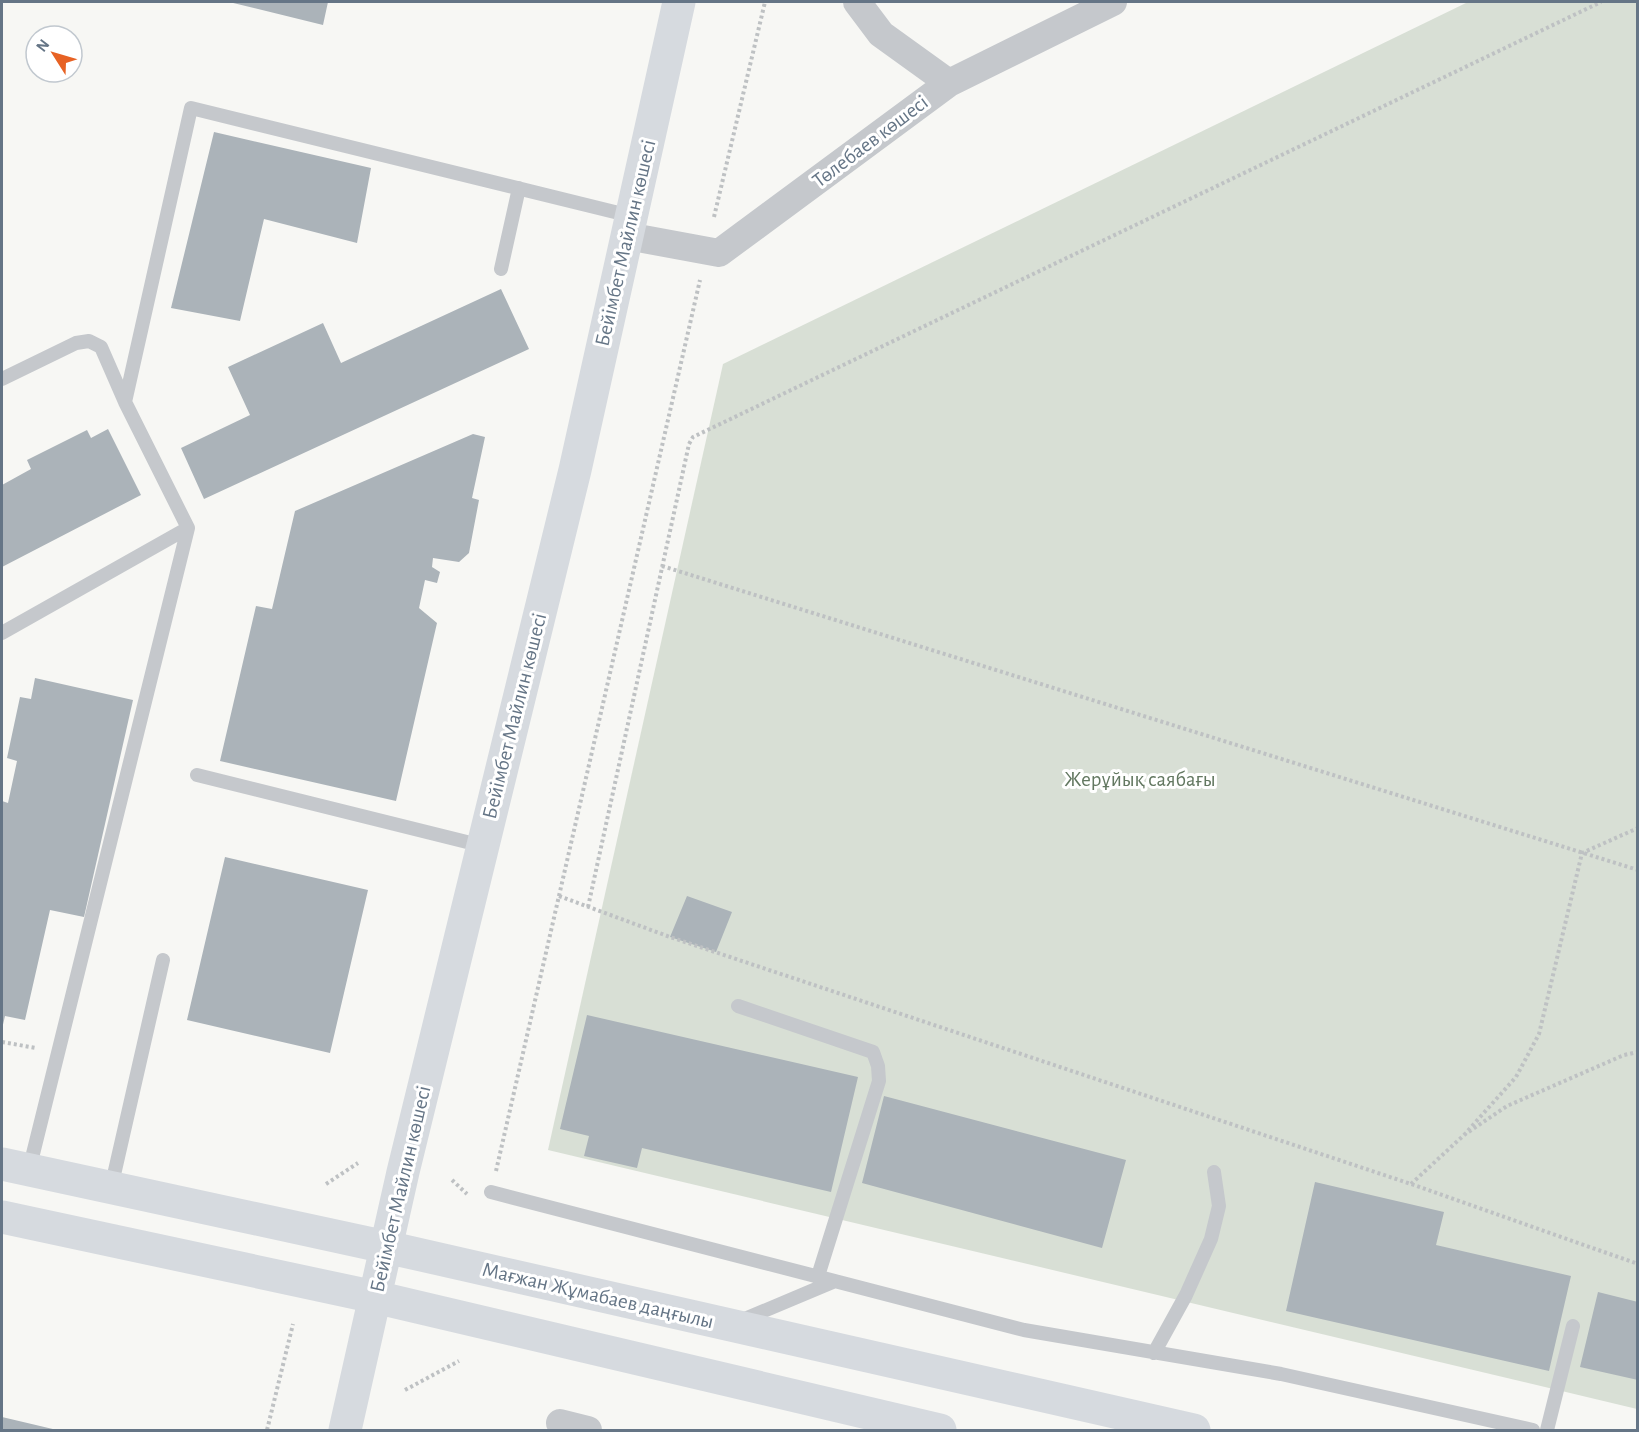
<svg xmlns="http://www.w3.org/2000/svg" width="1639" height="1432" viewBox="0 0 1639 1432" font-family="'Alegreya Sans',sans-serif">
<rect width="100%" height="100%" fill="#f7f7f4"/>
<!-- green -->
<path fill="#d8dfd5" d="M 1468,2 L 1637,2 L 1637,1409 L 548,1150 L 723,364 Z"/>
<!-- building -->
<path fill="#abb3b9" d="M 229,2 L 328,2 L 323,25 Z
M 214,132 L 371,168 L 357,243 L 264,219 L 240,321 L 171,308 Z
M 501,289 L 529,349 L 204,499 L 181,448 L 250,415 L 228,367 L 323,323 L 341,363 Z
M 108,429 L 141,495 L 2,567 L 2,485 L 31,469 L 27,460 L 87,430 L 91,438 Z
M 473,434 L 485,437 L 472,498 L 479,500 L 469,553 L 459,562 L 433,558 L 432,567 L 440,572 L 437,583 L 425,580 L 419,608 L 437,623 L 396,801 L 220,761 L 256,606 L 272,609 L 295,511 Z
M 35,678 L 133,700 L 84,917 L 50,910 L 25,1020 L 5,1016 L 2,1029 L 2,801 L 8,803 L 17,761 L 7,758 L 20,697 L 31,699 Z
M 225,857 L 368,890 L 330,1053 L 187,1020 Z
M 687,896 L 732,912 L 716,952 L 670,937 Z
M 587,1015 L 858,1077 L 831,1192 L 642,1148 L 637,1168 L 584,1156 L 589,1136 L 560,1129 Z
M 884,1096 L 1126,1160 L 1102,1248 L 862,1183 Z
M 1315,1182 L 1444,1212 L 1436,1245 L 1571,1276 L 1549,1371 L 1286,1311 Z
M 1598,1292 L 1638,1302 L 1638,1380 L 1580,1367 Z
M 2,1417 L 57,1430 L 2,1430 Z"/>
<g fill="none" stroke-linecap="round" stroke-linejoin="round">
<!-- path -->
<path stroke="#bec1c3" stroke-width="4" stroke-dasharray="3 3" stroke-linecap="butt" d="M 714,217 L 765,2
M 662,566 L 1638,870
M 559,896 L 670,937 L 1411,1184 L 1638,1264
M 588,907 L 689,444 L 693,437 L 1601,2
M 2,1042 L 36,1048
M 1464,1135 L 1516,1077 L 1539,1034 L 1582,853 L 1638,828
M 496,1171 L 700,280
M 452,1180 L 467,1194
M 326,1184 L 358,1163
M 1411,1184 L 1464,1135 L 1507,1106 L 1624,1055 L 1638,1052
M 405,1390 L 459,1361
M 267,1430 L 293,1324"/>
<!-- lane -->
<path stroke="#c5c8cc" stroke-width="14" d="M 501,269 L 519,188
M 2,379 L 76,343 L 89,341 L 101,347 L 125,402 L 188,528
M 125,402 L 191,108 L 631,216
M 2,633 L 188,528 L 29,1170
M 197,775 L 483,846
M 738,1006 L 873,1052 L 878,1066 L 879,1081 L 818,1276
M 111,1188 L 163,960
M 491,1192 L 1024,1330 L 1281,1374 L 1533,1430
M 740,1321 L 835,1281
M 1154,1353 L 1186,1295 L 1211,1239 L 1219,1206 L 1214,1172
M 1547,1430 L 1573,1326"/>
<!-- street -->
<path stroke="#c5c8cc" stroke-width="28" d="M 857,2 L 881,34 L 949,83
M 627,236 L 719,253 L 949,83 L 1113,2
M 560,1423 L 588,1430"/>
<!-- secondary -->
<path stroke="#d6dadf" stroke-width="33" d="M 2,1164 L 386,1247 L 1194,1430
M 2,1217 L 375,1297 L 940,1430
M 345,1430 L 403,1172 L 575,470 L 679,2"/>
</g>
<g text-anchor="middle" stroke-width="6" stroke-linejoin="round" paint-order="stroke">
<!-- street labels -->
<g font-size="21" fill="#657586" stroke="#fff">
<text transform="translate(870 141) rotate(-37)" y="7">Төлебаев көшесі</text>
<text transform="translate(625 243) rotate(-77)" y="7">Бейімбет Майлин көшесі</text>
<text transform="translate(514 716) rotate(-76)" y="7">Бейімбет Майлин көшесі</text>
<text transform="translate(400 1189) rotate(-77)" y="7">Бейімбет Майлин көшесі</text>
<text transform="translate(598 1295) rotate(13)" y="7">Мағжан Жұмабаев даңғылы</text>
</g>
<!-- park labels -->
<g font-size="21" fill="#637861" stroke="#fff">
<text x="1140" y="786">Жерұйық саябағы</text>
</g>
</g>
<!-- border -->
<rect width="1639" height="1432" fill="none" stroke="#657586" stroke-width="6"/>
<!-- north arrow -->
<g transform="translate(54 54) rotate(307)"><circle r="28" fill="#ffffff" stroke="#c1c8cf" stroke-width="1.5"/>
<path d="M0-4.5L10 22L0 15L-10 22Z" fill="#e76224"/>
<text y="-9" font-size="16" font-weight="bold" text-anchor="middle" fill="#657586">N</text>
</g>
</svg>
